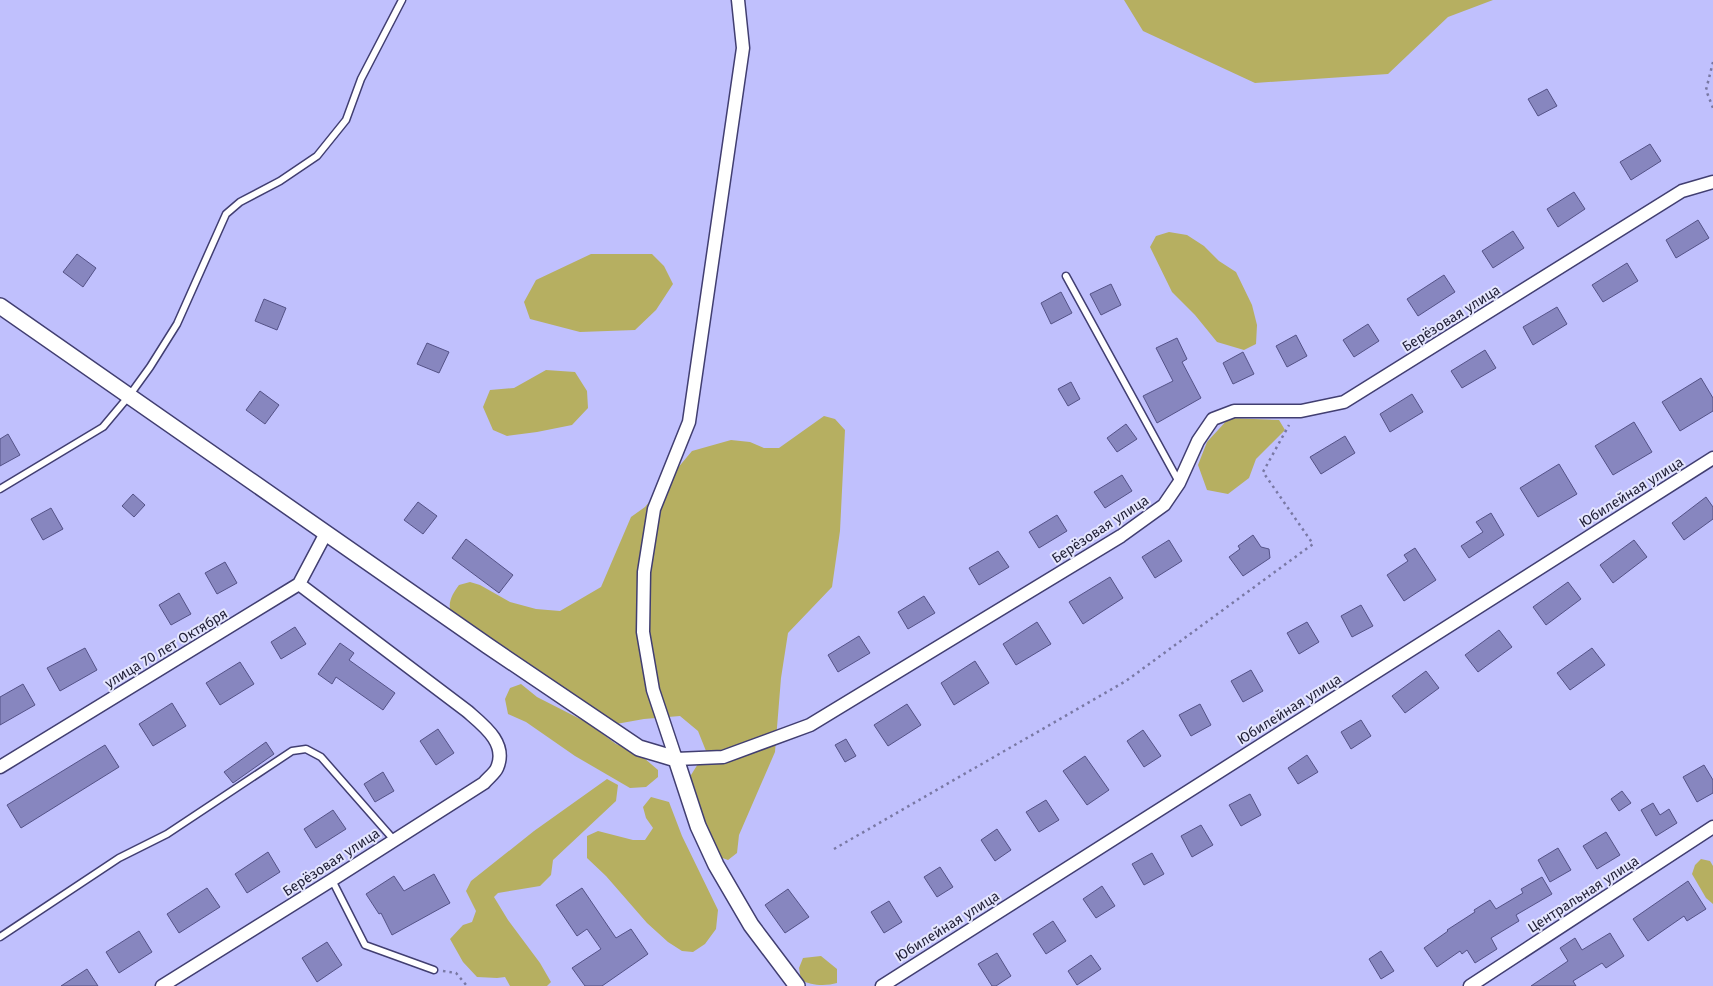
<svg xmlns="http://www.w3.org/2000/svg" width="1713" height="986" viewBox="0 0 1713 986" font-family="'Fira Sans',sans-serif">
<rect width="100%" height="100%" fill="#c0c0fd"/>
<!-- green -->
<path fill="#b6af61" d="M 1124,0 L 1493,0 L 1448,17 L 1388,74 L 1255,83 L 1143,31 Z
M 1169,232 L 1187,235 L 1204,246 L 1219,261 L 1236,272 L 1252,305 L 1257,325 L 1256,344 L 1244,350 L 1217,342 L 1195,315 L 1172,292 L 1150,247 L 1156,236 Z
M 591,254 L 652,254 L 664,266 L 673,284 L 656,310 L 635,330 L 580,332 L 530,319 L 524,302 L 536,280 Z
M 546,370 L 575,372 L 587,391 L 588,408 L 572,425 L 537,432 L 507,436 L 493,430 L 483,407 L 490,390 L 514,388 Z
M 824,416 L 835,419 L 845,430 L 840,531 L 832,587 L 788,633 L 781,678 L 775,752 L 739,835 L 737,853 L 728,860 L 717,856 L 686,783 L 706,751 L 698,731 L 680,716 L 644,719 L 616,724 L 452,614 C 446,604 453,593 459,585 L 470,582 L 480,585 L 510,602 L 536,609 L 560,611 L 601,587 L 631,517 L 645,507 L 692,451 L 731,440 L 750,442 L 764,448 L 779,448 Z
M 1229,418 L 1279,420 L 1285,430 L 1256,459 L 1249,478 L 1228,494 L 1207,490 L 1198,465 L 1207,442 Z
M 521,684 L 537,697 L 588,723 L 616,744 L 637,752 L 658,770 L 658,777 L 646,787 L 630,788 L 575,756 L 526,722 L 508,714 L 505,699 L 510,688 Z
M 607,779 L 618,785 L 616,801 L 553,860 L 551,875 L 540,886 L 498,893 L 494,897 L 508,920 L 540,963 L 551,982 L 547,986 L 510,986 L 505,977 L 497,978 L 477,977 L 463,962 L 450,939 L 463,925 L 472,922 L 476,911 L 466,891 L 471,881 L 534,831 Z
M 651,797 L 669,802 L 682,836 L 718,910 L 716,929 L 705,944 L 693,952 L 682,951 L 668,942 L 647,923 L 606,876 L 587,858 L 587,836 L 598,831 L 633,840 L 645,840 L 653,828 L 646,818 L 643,807 Z
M 1701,859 L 1710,861 L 1713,866 L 1713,904 L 1706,898 L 1692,874 L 1695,865 Z
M 821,956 L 837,969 L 837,983 C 827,986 811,986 801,980 L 799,968 L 803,958 Z"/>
<!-- building -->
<path fill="#8786bf" stroke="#545287" d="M 1547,89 L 1557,106 L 1538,116 L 1528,99 Z
M 1650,144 L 1661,161 L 1631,180 L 1620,162 Z
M 1574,192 L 1585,209 L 1558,227 L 1547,209 Z
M 1698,220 L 1709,238 L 1676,258 L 1666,240 Z
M 1513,231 L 1524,248 L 1493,268 L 1482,251 Z
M 77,254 L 96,268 L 83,287 L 63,272 Z
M 1627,263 L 1638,281 L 1603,302 L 1592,285 Z
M 1444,275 L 1455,292 L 1418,316 L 1407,299 Z
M 1111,284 L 1121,305 L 1101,315 L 1090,294 Z
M 1061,292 L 1072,313 L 1051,324 L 1041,303 Z
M 264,299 L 286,308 L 277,330 L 255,321 Z
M 1557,307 L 1567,324 L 1533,345 L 1523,327 Z
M 1368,324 L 1379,341 L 1354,357 L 1343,340 Z
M 1296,335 L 1307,356 L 1287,367 L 1276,346 Z
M 1177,338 L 1187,359 L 1182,362 L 1201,398 L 1157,423 L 1143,396 L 1173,381 L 1156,348 Z
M 427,343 L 449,352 L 439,373 L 417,364 Z
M 1485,350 L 1496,368 L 1462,388 L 1451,371 Z
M 1243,352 L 1254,374 L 1233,384 L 1223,363 Z
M 1701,378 L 1713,398 L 1713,411 L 1680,431 L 1662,402 Z
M 1071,382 L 1080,399 L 1068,406 L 1058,389 Z
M 260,391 L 279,405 L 265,424 L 246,410 Z
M 1412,394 L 1423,412 L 1390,432 L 1380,414 Z
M 1634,422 L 1652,452 L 1613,475 L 1595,446 Z
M 1126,424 L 1137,439 L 1117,452 L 1107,438 Z
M 8,434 L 20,455 L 0,466 L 0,439 Z
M 1345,436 L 1355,453 L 1321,474 L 1310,457 Z
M 1559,464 L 1577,494 L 1538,517 L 1520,488 Z
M 1122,475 L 1132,491 L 1105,508 L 1094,492 Z
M 133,494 L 145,505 L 134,517 L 122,506 Z
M 1706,497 L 1713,507 L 1713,519 L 1684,540 L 1672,523 Z
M 418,502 L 437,516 L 423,534 L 404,520 Z
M 51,508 L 63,529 L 43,540 L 31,519 Z
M 1491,513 L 1504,535 L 1469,558 L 1461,546 L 1483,532 L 1476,522 Z
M 1057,515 L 1067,531 L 1039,548 L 1029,532 Z
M 1253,535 L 1261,547 L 1269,549 L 1270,558 L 1243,576 L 1229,557 L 1240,549 L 1238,546 Z
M 466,539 L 513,575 L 499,593 L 452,558 Z
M 1169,540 L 1182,561 L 1155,578 L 1142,557 Z
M 1634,540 L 1647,557 L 1613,583 L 1600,565 Z
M 1415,548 L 1436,580 L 1404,601 L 1387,575 L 1408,561 L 1404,555 Z
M 998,551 L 1009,567 L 979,585 L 969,568 Z
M 225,562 L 237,583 L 217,594 L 205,573 Z
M 1110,577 L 1123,598 L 1083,624 L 1069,602 Z
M 1568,582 L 1581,599 L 1546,625 L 1533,607 Z
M 179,593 L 191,614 L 171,625 L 159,605 Z
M 924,596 L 935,613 L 908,629 L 898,612 Z
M 1361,605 L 1373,626 L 1352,637 L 1341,616 Z
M 1037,622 L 1051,644 L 1016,665 L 1003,644 Z
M 1307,622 L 1319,642 L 1299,654 L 1287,633 Z
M 295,627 L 306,644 L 281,659 L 271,642 Z
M 1499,630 L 1512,647 L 1478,672 L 1465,655 Z
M 859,636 L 870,653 L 838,672 L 828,655 Z
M 340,643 L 354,653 L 349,660 L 395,693 L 383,710 L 336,677 L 332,684 L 318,674 Z
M 85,648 L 97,670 L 60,691 L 47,668 Z
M 1592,648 L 1605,665 L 1570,690 L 1557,673 Z
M 975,661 L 989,683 L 954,705 L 941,683 Z
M 240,662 L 254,684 L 220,705 L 206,683 Z
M 1251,670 L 1263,691 L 1243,702 L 1231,681 Z
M 1426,671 L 1439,688 L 1405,713 L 1392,696 Z
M 23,684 L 35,705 L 0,725 L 0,697 Z
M 172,703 L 186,726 L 153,746 L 139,724 Z
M 907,704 L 921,725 L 888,746 L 874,725 Z
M 1200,704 L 1211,725 L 1191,736 L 1179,715 Z
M 1361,720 L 1371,736 L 1351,749 L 1341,732 Z
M 438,729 L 454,753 L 436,765 L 420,741 Z
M 1143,730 L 1161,756 L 1144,767 L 1127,741 Z
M 846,739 L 856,756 L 845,762 L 835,745 Z
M 266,742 L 274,754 L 233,783 L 224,772 Z
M 105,745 L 119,767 L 21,828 L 7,805 Z
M 1307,755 L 1318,772 L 1298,784 L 1288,768 Z
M 1085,756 L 1109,790 L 1087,805 L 1063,771 Z
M 1704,765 L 1713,780 L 1713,793 L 1697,802 L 1683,777 Z
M 383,772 L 394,791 L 375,802 L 364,784 Z
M 1622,791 L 1631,803 L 1619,811 L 1611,799 Z
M 1250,794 L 1261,815 L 1241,826 L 1229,805 Z
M 1046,800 L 1059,820 L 1039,832 L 1026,812 Z
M 1653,803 L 1660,815 L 1669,809 L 1677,823 L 1656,836 L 1641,810 Z
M 333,810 L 346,829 L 316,848 L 304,829 Z
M 1201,825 L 1213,845 L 1192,857 L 1181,836 Z
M 997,829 L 1011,850 L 995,861 L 981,840 Z
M 1606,832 L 1620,855 L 1597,869 L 1583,846 Z
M 1558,848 L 1571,870 L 1550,882 L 1538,860 Z
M 268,852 L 280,872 L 247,893 L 235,874 Z
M 1152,853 L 1164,874 L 1144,885 L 1132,864 Z
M 940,867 L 953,887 L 937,897 L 924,877 Z
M 434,874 L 450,903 L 392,935 L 381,913 L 379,914 L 366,894 L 394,876 L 404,891 Z
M 1542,877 L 1552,894 L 1516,915 L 1519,921 L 1491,938 L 1497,949 L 1475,963 L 1467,950 L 1462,954 L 1460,951 L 1437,967 L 1424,948 L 1448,931 L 1447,930 L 1475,912 L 1474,910 L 1490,900 L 1496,909 L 1523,893 L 1521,889 Z
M 1688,881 L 1706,909 L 1687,921 L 1684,916 L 1648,941 L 1633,919 Z
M 1102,886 L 1115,906 L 1096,918 L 1083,899 Z
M 207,888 L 220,907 L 179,933 L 167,914 Z
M 582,888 L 616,938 L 631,929 L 648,954 L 602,986 L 585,986 L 572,968 L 601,949 L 587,929 L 577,936 L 556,905 Z
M 788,889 L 809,917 L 785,933 L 765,905 Z
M 889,901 L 902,922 L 884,933 L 871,912 Z
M 1053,921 L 1066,941 L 1046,954 L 1033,934 Z
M 139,931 L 152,952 L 119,973 L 106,952 Z
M 1610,933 L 1624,956 L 1606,968 L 1602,963 L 1573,981 L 1576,986 L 1531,986 L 1568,961 L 1560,948 L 1575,938 L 1582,950 Z
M 327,942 L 342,965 L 317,982 L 302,958 Z
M 1381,951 L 1394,971 L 1381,979 L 1369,959 Z
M 997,953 L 1011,976 L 996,986 L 992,986 L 978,964 Z
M 1091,955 L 1101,969 L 1077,985 L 1068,971 Z
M 87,969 L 98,986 L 61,986 Z"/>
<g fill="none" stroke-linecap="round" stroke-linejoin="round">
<!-- service casing -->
<g stroke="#413e71" stroke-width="9">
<path id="service" d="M 1066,276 L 1179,482
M 0,489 L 103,427 L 129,396 L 150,367 L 177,324 L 226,214 L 240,202 L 280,181 L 317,156 L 346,120 L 361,79 L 402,0
M 332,880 L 365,945 L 434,970
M 0,937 L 119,858 L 167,834 L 292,751 L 306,749 L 321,757 L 394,840"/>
</g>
<!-- minor casing -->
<g stroke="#413e71" stroke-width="15">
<path id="minor" d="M 738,0 L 743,48 L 689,422 L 654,509 L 644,572 L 643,632 L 653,690 L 676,759 L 723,757 L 810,725 L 1121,536 L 1164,505 L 1179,483 L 1198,441 L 1213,419 L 1234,411 L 1301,411 L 1344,402 L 1682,191 L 1713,182
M 0,767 L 299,584 L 326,533
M 162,986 L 332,880 L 484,783 C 488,778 495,773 497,768 C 508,743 483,725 467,711 L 299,584
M 882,986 L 1713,458
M 1470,986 L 1713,827"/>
</g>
<!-- tertiary casing -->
<g stroke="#413e71" stroke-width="18">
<path id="tertiary" d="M 0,306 L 488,646 L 639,748 L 676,759 L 698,826 L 716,865 L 751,925 L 797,986"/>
</g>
<!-- path -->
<path stroke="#7978a4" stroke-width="2.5" stroke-dasharray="2.5 4" stroke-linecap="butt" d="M 1713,62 L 1706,90 L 1713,108
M 834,849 L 1126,681 L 1313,544 L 1263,472 L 1289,425
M 443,971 L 456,973 L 467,986"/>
<!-- service -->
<use href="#service" stroke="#fff" stroke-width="6"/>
<!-- minor -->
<use href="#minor" stroke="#fff" stroke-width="12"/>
<!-- tertiary -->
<use href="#tertiary" stroke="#fff" stroke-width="15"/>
</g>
<g text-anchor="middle" stroke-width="4" stroke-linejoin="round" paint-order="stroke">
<!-- street labels -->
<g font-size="14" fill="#201f36" stroke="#e4e5fe">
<text transform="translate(1451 318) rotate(-32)" y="5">Берёзовая улица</text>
<text transform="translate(1631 492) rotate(-32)" y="5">Юбилейная улица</text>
<text transform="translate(1100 529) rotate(-33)" y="5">Берёзовая улица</text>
<text transform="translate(166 648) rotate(-31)" y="5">улица 70 лет Октября</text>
<text transform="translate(1289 709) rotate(-32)" y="5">Юбилейная улица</text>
<text transform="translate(331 862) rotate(-33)" y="5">Берёзовая улица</text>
<text transform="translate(1583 894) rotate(-33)" y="5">Центральная улица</text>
<text transform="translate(947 926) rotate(-32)" y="5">Юбилейная улица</text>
</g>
</g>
</svg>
